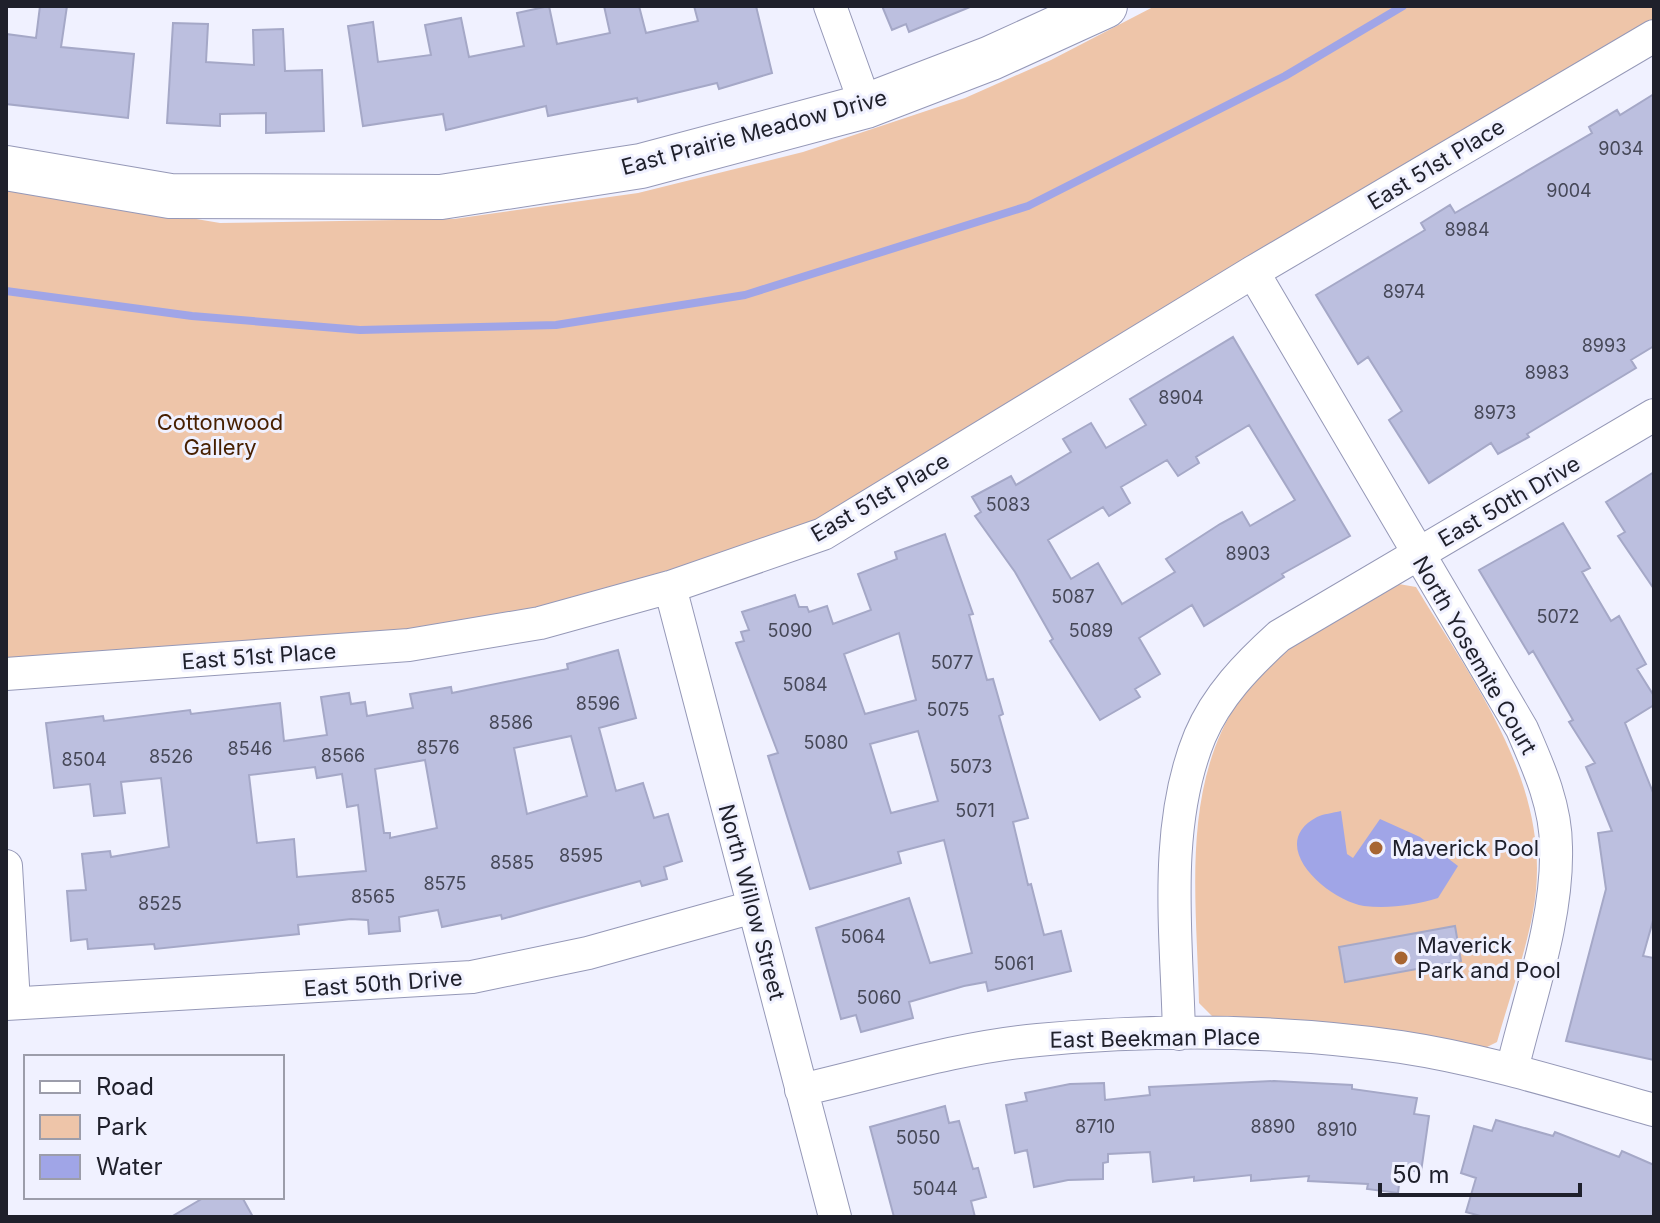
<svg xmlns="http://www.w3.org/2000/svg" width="1660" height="1223" viewBox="0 0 1660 1223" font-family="Inter,sans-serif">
<rect width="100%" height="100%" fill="#f0f1ff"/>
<!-- green -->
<path fill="#eec5a9" d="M 1155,6 L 1654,6 L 1654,26 L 813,530 L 674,578 L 437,630 L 6,661 L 6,187 L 220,223 L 454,219 L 638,193 L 803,152 L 965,98 L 1051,60 Z
M 1393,583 L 1416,587 C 1475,685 1556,789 1533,912 C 1525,955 1509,999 1497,1042 L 1483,1049 C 1390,1024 1310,1020 1215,1019 L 1199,1003 C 1197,902 1180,789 1239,700 C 1246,691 1252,679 1261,671 C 1300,635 1348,610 1393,583 Z"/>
<!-- water -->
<path fill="#a0a5e7" d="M 1341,811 L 1347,854 L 1353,858 L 1380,819 L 1420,837 L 1458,866 L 1438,898 C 1415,905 1389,909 1364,906 C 1329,901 1264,845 1317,817 C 1323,814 1333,813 1341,811 Z"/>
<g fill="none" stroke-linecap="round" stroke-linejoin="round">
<!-- stream -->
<path stroke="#a0a5e7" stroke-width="8" d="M 6,291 L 192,316 L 360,330 L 556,325 L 745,295 L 1028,206 L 1285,76 L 1403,6"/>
</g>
<!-- building -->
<path fill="#bcbfdf" stroke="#a5a8c7" stroke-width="2" fill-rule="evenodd" d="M 40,6 L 67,6 L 61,47 L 134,54 L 128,118 L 6,104 L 6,34 L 36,38 Z
M 549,6 L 557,44 L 610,33 L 604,6 L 639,6 L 646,33 L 698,21 L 694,6 L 756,6 L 772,73 L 719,89 L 717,83 L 638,102 L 637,98 L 548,116 L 546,106 L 446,130 L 443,114 L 363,126 L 348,26 L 373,22 L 378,62 L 431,55 L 425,25 L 461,18 L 469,57 L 524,46 L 517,13 Z
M 882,6 L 970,6 L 970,7 L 909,32 L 906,24 L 892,30 Z
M 173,23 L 208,24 L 206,62 L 254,65 L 253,30 L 283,29 L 285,71 L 322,70 L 324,131 L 266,133 L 266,113 L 220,114 L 220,126 L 167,123 Z
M 1654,94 L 1654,346 L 1631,360 L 1636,368 L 1527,434 L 1529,437 L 1498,454 L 1491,443 L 1429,483 L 1389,420 L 1402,411 L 1368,357 L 1358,364 L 1316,295 L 1425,230 L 1421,223 L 1450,205 L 1455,213 L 1592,133 L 1589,127 L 1617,110 L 1620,115 Z
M 1233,337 L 1350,536 L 1282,574 L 1284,577 L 1204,626 L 1192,605 L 1139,638 L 1160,674 L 1135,689 L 1140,697 L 1100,720 L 1050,641 L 1053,639 L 1015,572 L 975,516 L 981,512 L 972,497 L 1011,476 L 1016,485 L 1071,452 L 1063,439 L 1091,423 L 1106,448 L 1146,425 L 1130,399 ZM 1249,425 L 1295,500 L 1250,526 L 1242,512 L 1220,524 L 1166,559 L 1175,572 L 1122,604 L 1098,563 L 1071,579 L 1048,540 L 1103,507 L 1109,516 L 1130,503 L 1121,487 L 1167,460 L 1178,476 L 1199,463 L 1196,457 Z
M 1654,472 L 1654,589 L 1618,536 L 1625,532 L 1606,502 Z
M 1563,523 L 1590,568 L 1582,572 L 1611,621 L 1619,616 L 1646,664 L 1637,669 L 1654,696 L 1654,705 L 1625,723 L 1654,795 L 1654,917 L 1643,956 L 1654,958 L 1654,1060 L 1566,1041 L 1606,889 L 1598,833 L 1612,831 L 1586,767 L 1595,763 L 1569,722 L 1573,720 L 1533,651 L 1529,654 L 1479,570 Z
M 945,534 L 973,614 L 969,615 L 987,680 L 993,679 L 1003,714 L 999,716 L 1028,818 L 1013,822 L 1028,885 L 1031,884 L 1044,935 L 1061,931 L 1071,971 L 988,991 L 986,982 L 964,986 L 909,1002 L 913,1018 L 861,1032 L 856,1015 L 841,1019 L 816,928 L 909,898 L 930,963 L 972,953 L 944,840 L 898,852 L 901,863 L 810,889 L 768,756 L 778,753 L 736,643 L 744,641 L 741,632 L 749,630 L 742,612 L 795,595 L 799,607 L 807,607 L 809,612 L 827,606 L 833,624 L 871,610 L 858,574 L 897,559 L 895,552 ZM 899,633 L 916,700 L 865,714 L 844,654 ZM 918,731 L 938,801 L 891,813 L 870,744 Z
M 618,650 L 636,718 L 599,728 L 616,791 L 643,783 L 654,818 L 668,814 L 682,861 L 664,867 L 667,879 L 642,886 L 640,881 L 502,919 L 501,915 L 442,927 L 438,910 L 399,917 L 400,931 L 369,934 L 368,920 L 351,919 L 298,925 L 299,934 L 155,949 L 154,944 L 88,949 L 87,939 L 71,941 L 67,891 L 86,890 L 82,854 L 110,851 L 111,857 L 169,847 L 161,778 L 121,782 L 125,813 L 94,816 L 90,784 L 54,788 L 46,723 L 103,716 L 104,721 L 190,710 L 191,714 L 280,703 L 284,741 L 327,735 L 321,697 L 349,693 L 351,704 L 365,702 L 367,716 L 413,708 L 410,694 L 451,687 L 452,693 L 568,669 L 567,664 ZM 571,736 L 587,796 L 527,814 L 514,748 ZM 425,760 L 437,828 L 390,838 L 390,833 L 384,833 L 375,769 ZM 315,767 L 317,778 L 342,774 L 347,807 L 358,805 L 366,871 L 297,877 L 294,839 L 257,843 L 249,775 Z
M 1455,926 L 1461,961 L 1345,982 L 1339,947 Z
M 1274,1081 L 1352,1085 L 1352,1089 L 1417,1098 L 1414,1114 L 1429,1116 L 1421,1172 L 1401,1169 L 1398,1193 L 1367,1189 L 1368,1184 L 1308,1181 L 1309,1176 L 1251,1181 L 1251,1175 L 1194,1181 L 1194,1177 L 1153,1182 L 1150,1152 L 1108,1154 L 1108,1162 L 1103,1163 L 1103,1179 L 1068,1180 L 1034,1187 L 1027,1150 L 1015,1153 L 1006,1105 L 1027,1101 L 1025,1093 L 1070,1084 L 1104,1083 L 1105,1100 L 1150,1095 L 1149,1087 Z
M 945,1106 L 949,1123 L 959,1121 L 973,1169 L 978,1168 L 986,1197 L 971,1201 L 975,1217 L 894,1217 L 870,1127 Z
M 1496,1120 L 1553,1136 L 1555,1132 L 1619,1157 L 1622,1151 L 1654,1165 L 1654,1217 L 1484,1217 L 1466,1212 L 1476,1178 L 1461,1173 L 1474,1126 L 1492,1131 Z
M 205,1197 L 242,1197 L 253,1217 L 171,1217 Z"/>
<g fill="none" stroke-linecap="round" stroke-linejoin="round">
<!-- street casing -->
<g stroke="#9598b7" stroke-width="34">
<path id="street" d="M 830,6 L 866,106
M 1253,272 L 1522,729 C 1538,766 1556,805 1556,847 C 1558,921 1529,998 1512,1070
M 670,587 L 835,1217
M 6,674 L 409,645 L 540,623 L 670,587 L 823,534 L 1253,272 L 1654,36
M 6,866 L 14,1003
M 6,1004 L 472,977 L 588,953 L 753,907
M 1179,1034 C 1177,938 1162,828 1200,736 C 1217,696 1247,665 1279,636 L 1654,415
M 801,1090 C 879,1072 959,1047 1038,1040 C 1157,1029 1283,1030 1401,1047 C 1487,1060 1571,1087 1654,1110"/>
</g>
<!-- secondary casing -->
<g stroke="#9598b7" stroke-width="46">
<path id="secondary" d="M 6,168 L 170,196 L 441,197 L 641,166 L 866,106 L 991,58 L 1105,6"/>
</g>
<!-- street -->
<use href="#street" stroke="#fff" stroke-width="32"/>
<!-- secondary -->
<use href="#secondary" stroke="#fff" stroke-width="44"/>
</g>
<!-- markers -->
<g fill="#a76532" stroke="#f0f1ff" stroke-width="3">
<circle cx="1376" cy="848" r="8"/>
<circle cx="1401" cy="958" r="8"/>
</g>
<g text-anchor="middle" stroke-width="6" stroke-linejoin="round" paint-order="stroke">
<!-- number labels -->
<g font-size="18" fill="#464858">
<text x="1621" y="155">9034</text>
<text x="1569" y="197">9004</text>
<text x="1467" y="236">8984</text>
<text x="1404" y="298">8974</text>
<text x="1604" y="352">8993</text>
<text x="1547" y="379">8983</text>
<text x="1181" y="404">8904</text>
<text x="1495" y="419">8973</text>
<text x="1008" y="511">5083</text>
<text x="1248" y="560">8903</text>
<text x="1073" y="603">5087</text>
<text x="1558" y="623">5072</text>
<text x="790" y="637">5090</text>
<text x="1091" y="637">5089</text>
<text x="952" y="669">5077</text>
<text x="805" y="691">5084</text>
<text x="598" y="710">8596</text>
<text x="948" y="716">5075</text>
<text x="511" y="729">8586</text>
<text x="826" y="749">5080</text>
<text x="438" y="754">8576</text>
<text x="250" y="755">8546</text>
<text x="343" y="762">8566</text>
<text x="171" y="763">8526</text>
<text x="84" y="766">8504</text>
<text x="971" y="773">5073</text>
<text x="975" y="817">5071</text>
<text x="581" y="862">8595</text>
<text x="512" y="869">8585</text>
<text x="445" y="890">8575</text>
<text x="373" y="903">8565</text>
<text x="160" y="910">8525</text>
<text x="863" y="943">5064</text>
<text x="1014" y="970">5061</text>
<text x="879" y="1004">5060</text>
<text x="1095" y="1133">8710</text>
<text x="1273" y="1133">8890</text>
<text x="1337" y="1136">8910</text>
<text x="918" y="1144">5050</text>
<text x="935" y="1195">5044</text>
</g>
<!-- street labels -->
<g font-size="22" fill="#1f202b" stroke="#f0f1ff">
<text transform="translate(754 132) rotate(-15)" y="8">East Prairie Meadow Drive</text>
<text transform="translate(1436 164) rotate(-31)" y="8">East 51st Place</text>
<text transform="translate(880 497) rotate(-30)" y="8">East 51st Place</text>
<text transform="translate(1509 501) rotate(-30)" y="8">East 50th Drive</text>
<text transform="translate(1475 655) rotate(60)" y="8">North Yosemite Court</text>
<text transform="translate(259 656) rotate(-4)" y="8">East 51st Place</text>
<text transform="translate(752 902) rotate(75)" y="8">North Willow Street</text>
<text transform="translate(383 983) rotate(-4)" y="8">East 50th Drive</text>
<text transform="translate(1155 1038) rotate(-1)" y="8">East Beekman Place</text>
</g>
<!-- park labels -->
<g font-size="22" fill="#471f00" stroke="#f0f1ff">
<text x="220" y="430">Cottonwood<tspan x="220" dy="25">Gallery</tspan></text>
</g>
<!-- poi labels -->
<g font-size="22" fill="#1f202b" stroke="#f0f1ff" text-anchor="start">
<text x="1392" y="856">Maverick Pool</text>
<text x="1417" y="953">Maverick<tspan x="1417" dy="25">Park and Pool</tspan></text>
</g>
</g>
<!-- border -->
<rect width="1660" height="1223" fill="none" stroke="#1f202b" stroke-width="16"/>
<!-- legend -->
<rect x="24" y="1055" width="260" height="144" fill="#f0f1ff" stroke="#9c9daa" stroke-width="2"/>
<rect x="40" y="1081" width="40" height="12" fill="#ffffff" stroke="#9c9daa" stroke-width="2"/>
<text x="96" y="1095" font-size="24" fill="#1f202b">Road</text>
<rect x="40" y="1115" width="40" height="24" fill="#eec5a9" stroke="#9c9daa" stroke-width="2"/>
<text x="96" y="1135" font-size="24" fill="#1f202b">Park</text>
<rect x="40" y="1155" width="40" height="24" fill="#a0a5e7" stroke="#9c9daa" stroke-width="2"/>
<text x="96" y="1175" font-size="24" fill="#1f202b">Water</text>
<!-- scale -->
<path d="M1380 1183v12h200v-12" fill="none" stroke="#1f202b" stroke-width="4"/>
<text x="1392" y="1183" font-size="24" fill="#1f202b" stroke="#f0f1ff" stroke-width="6" paint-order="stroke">50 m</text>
</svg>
